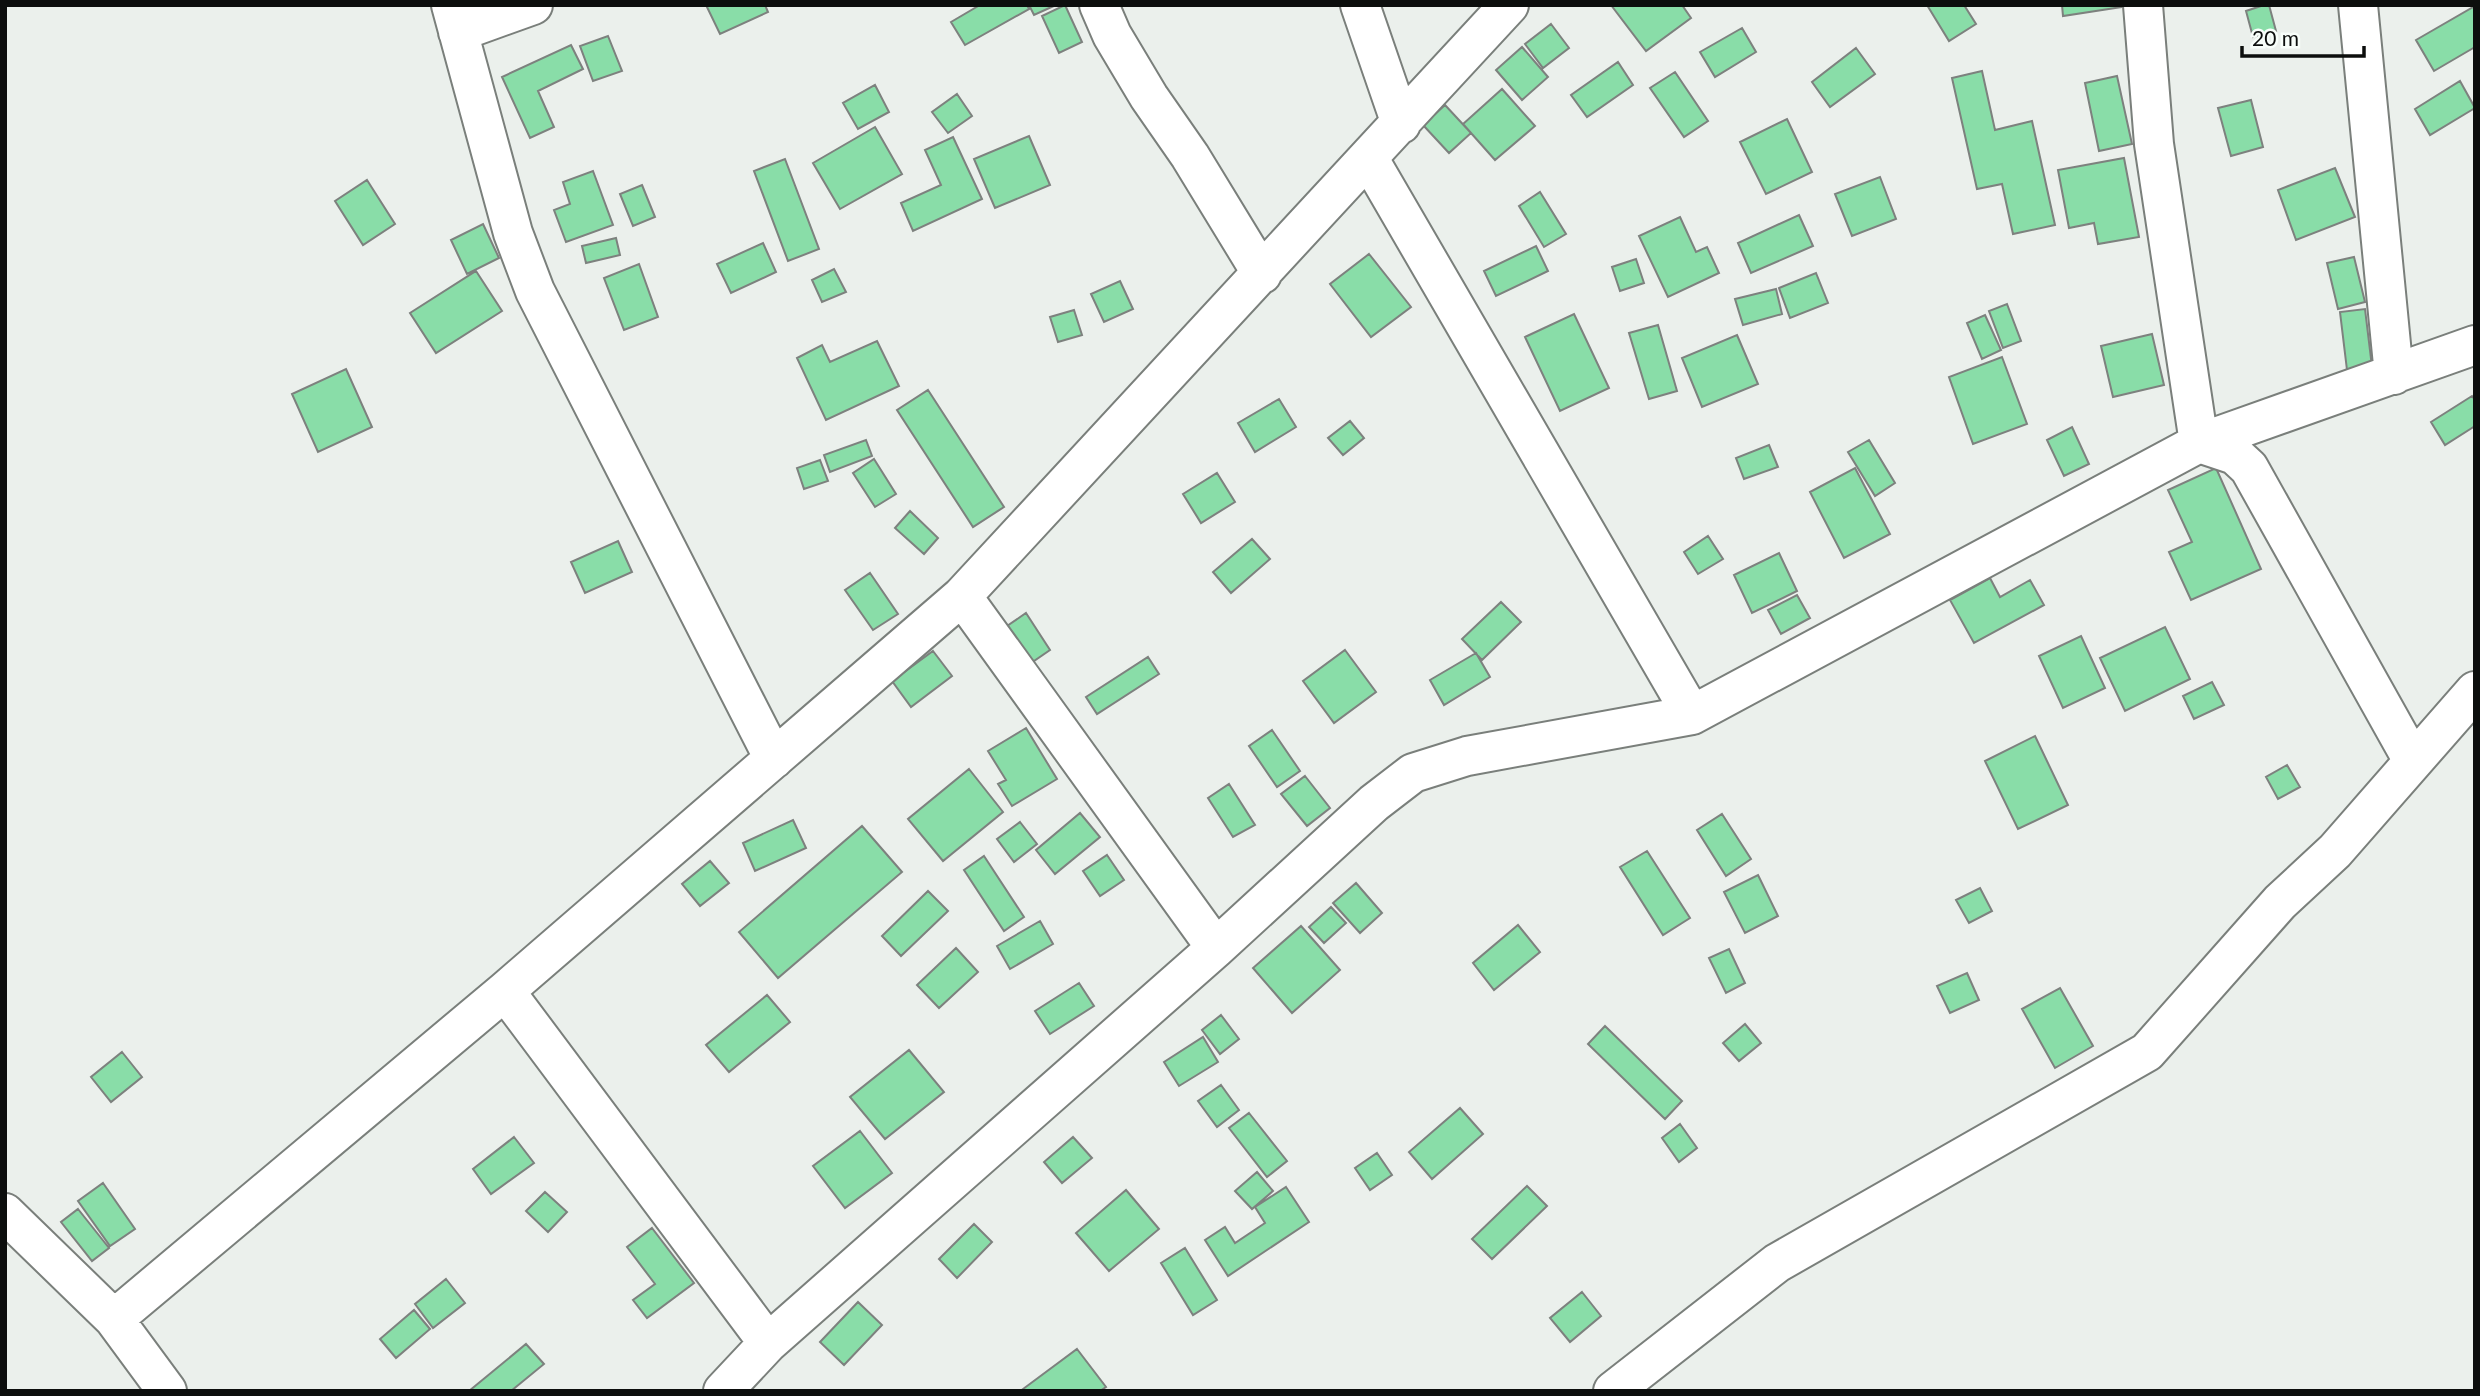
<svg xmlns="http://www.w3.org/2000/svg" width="2480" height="1396" viewBox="0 0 2480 1396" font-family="Lato,sans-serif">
<rect width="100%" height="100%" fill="#ebf0ec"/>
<!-- building -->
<path fill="#89dda8" stroke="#7d817e" stroke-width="2" d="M 706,5 L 765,5 L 768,12 L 720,34 Z
M 980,5 L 1027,5 L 1029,9 L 965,45 L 951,22 Z
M 1029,5 L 1056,5 L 1034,15 Z
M 1065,5 L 1082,42 L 1059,53 L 1042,16 Z
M 1611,5 L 1682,5 L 1691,18 L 1646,51 Z
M 1927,5 L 1964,5 L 1976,24 L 1949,41 Z
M 2062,5 L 2121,5 L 2122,7 L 2063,16 Z
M 2264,5 L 2269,5 L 2276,31 L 2253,37 L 2246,11 Z
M 2475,6 L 2475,47 L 2434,71 L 2416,40 Z
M 1551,24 L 1569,48 L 1543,68 L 1525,44 Z
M 1742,28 L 1756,52 L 1715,77 L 1700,52 Z
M 608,36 L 622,71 L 593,81 L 580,46 Z
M 571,45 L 583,69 L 538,91 L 554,127 L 530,138 L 502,77 Z
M 1522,47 L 1548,77 L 1522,100 L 1496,70 Z
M 1856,48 L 1875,74 L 1830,107 L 1812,82 Z
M 1618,62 L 1633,85 L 1587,117 L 1571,95 Z
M 1982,71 L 1995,130 L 2032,121 L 2055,225 L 2013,234 L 2002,184 L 1977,189 L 1952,78 Z
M 1675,72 L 1708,121 L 1684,137 L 1650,88 Z
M 2117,76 L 2132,144 L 2099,151 L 2085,83 Z
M 2460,81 L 2475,108 L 2430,135 L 2415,109 Z
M 875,85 L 889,112 L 858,129 L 843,103 Z
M 1502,89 L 1535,126 L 1495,160 L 1463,124 Z
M 957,94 L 972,116 L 948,133 L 932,112 Z
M 2251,100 L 2263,147 L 2231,156 L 2218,108 Z
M 1445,105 L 1471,133 L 1449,153 L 1423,125 Z
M 1787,119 L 1812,172 L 1766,194 L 1740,142 Z
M 875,127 L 902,174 L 840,209 L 813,163 Z
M 1029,136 L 1050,185 L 995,208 L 974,159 Z
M 953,137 L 982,199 L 913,231 L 901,203 L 941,185 L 925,150 Z
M 2124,158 L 2139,237 L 2098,244 L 2094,223 L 2069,228 L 2058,170 Z
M 785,159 L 819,249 L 788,261 L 754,171 Z
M 2335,168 L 2355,217 L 2296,240 L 2278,190 Z
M 593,171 L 613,225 L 566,242 L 554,210 L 570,204 L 563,182 Z
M 1880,177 L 1896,219 L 1852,236 L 1835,194 Z
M 367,180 L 395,224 L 363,245 L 335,201 Z
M 642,185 L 655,217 L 633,226 L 620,194 Z
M 1540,192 L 1566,234 L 1544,247 L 1519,206 Z
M 1799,215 L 1813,246 L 1751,273 L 1738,243 Z
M 1680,217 L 1696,252 L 1707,247 L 1719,273 L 1668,297 L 1639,236 Z
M 483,224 L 499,258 L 467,274 L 451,240 Z
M 616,238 L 620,255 L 586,263 L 582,246 Z
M 763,243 L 776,272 L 731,293 L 717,264 Z
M 1536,246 L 1548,271 L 1496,296 L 1484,271 Z
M 1369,254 L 1411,307 L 1371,337 L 1330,284 Z
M 2354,257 L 2365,302 L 2338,309 L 2327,263 Z
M 1636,259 L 1644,283 L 1620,291 L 1612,267 Z
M 639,264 L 658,317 L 624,330 L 604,278 Z
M 834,269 L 846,292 L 822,302 L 812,280 Z
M 476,271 L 502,311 L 436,353 L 410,313 Z
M 1816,273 L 1828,303 L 1790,318 L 1779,288 Z
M 1120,281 L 1133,309 L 1104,322 L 1091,294 Z
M 1776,289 L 1782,314 L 1743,325 L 1735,299 Z
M 2007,304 L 2021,341 L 2003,348 L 1989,311 Z
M 2365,309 L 2372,367 L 2347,370 L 2340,312 Z
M 1074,310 L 1082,335 L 1058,342 L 1050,317 Z
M 1574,314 L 1609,388 L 1560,411 L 1525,337 Z
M 1985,315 L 2001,350 L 1982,359 L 1967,323 Z
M 1658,325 L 1677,391 L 1649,399 L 1629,333 Z
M 2152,334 L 2164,385 L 2113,397 L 2101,346 Z
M 1737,335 L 1758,384 L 1702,407 L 1682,358 Z
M 877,341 L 899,386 L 826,420 L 797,358 L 822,345 L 830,362 Z
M 2002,357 L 2027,424 L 1973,444 L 1949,377 Z
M 346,369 L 372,427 L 318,452 L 292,394 Z
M 928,390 L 1004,507 L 973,527 L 897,410 Z
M 2472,396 L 2475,400 L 2475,426 L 2445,445 L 2431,422 Z
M 1279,399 L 1296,427 L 1255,452 L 1238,423 Z
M 1350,421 L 1364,438 L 1343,455 L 1328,438 Z
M 2072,427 L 2089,464 L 2064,476 L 2047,440 Z
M 866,440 L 872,456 L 830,472 L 824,455 Z
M 1869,440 L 1895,483 L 1875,496 L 1848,452 Z
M 1769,445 L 1778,467 L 1744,479 L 1736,458 Z
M 874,459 L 896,494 L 875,507 L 853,473 Z
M 820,460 L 828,481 L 804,489 L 797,468 Z
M 1855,468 L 1890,534 L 1844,558 L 1810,492 Z
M 2216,468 L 2261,569 L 2191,600 L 2169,552 L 2192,542 L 2168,490 Z
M 1217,473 L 1235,502 L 1201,523 L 1183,494 Z
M 910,511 L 938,538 L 924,554 L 895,528 Z
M 1708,536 L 1723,559 L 1698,574 L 1684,552 Z
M 1252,539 L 1270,559 L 1231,593 L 1213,572 Z
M 618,541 L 632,572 L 585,593 L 571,562 Z
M 1779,553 L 1797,591 L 1752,613 L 1734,575 Z
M 870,573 L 898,614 L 873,630 L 845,590 Z
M 1990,578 L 2000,597 L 2030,580 L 2044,605 L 1974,643 L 1950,600 Z
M 1797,595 L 1810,618 L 1781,634 L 1768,610 Z
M 1501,602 L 1521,622 L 1482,660 L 1462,639 Z
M 1026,613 L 1050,650 L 1031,663 L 1007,626 Z
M 2165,627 L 2190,679 L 2125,711 L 2100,658 Z
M 2081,636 L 2105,688 L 2063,708 L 2039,656 Z
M 1345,650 L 1376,692 L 1334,723 L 1303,681 Z
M 933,651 L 952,676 L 911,707 L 892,681 Z
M 1476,653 L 1490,677 L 1444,705 L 1430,680 Z
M 1148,657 L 1159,674 L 1097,714 L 1086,697 Z
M 2212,682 L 2224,705 L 2194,719 L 2183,696 Z
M 1026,728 L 1057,779 L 1012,806 L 998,784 L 1006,780 L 988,751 Z
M 1272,730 L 1300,771 L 1277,787 L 1249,746 Z
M 2035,736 L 2068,805 L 2018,829 L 1985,761 Z
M 2287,765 L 2300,787 L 2278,799 L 2266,777 Z
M 969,769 L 1003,812 L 943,861 L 908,819 Z
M 1305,776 L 1330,808 L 1307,826 L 1281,794 Z
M 1229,784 L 1255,825 L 1233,837 L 1208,798 Z
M 1080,813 L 1100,837 L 1055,874 L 1036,850 Z
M 1722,814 L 1751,859 L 1726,876 L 1697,830 Z
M 793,820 L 806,848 L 755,871 L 743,843 Z
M 1020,822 L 1037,844 L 1014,862 L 997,839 Z
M 862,826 L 902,872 L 778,978 L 739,932 Z
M 1647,851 L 1690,918 L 1663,935 L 1620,867 Z
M 1107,855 L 1124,880 L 1100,896 L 1083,871 Z
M 984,856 L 1024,917 L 1004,931 L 964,870 Z
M 710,861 L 729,883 L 700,906 L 682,884 Z
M 1758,875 L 1778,916 L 1745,933 L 1724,892 Z
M 1356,883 L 1382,913 L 1360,933 L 1333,903 Z
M 1980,888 L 1992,911 L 1969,923 L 1956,900 Z
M 928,891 L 948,911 L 901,956 L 882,936 Z
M 1331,907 L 1346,923 L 1324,943 L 1309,927 Z
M 1040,921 L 1053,944 L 1010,969 L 997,946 Z
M 1518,925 L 1540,952 L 1494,990 L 1473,963 Z
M 1301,926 L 1340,970 L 1292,1013 L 1253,968 Z
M 956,948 L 978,972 L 939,1008 L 917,985 Z
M 1729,949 L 1745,983 L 1726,993 L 1709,958 Z
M 1967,973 L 1979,1000 L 1950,1013 L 1937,986 Z
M 1079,983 L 1094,1006 L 1050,1034 L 1035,1011 Z
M 2060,988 L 2093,1046 L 2055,1068 L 2022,1009 Z
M 767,995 L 790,1022 L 729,1072 L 706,1045 Z
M 1221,1015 L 1239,1039 L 1220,1054 L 1202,1030 Z
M 1745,1024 L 1761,1043 L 1739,1061 L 1723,1043 Z
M 1605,1026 L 1682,1101 L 1665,1119 L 1588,1044 Z
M 1203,1037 L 1218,1062 L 1179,1086 L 1164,1062 Z
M 909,1050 L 944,1092 L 885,1139 L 850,1097 Z
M 122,1052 L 142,1077 L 111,1102 L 91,1077 Z
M 1221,1085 L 1239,1110 L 1217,1127 L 1198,1101 Z
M 1460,1108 L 1483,1134 L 1432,1179 L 1409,1152 Z
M 1249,1113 L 1287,1161 L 1267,1177 L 1229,1128 Z
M 1680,1124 L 1697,1148 L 1679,1162 L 1662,1138 Z
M 860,1131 L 892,1173 L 845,1208 L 813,1166 Z
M 514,1137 L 534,1163 L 491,1194 L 473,1169 Z
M 1073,1137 L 1092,1158 L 1062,1183 L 1044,1162 Z
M 1377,1153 L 1392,1175 L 1370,1190 L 1355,1168 Z
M 1257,1172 L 1273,1191 L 1252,1209 L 1235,1191 Z
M 103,1183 L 135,1229 L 110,1246 L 78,1201 Z
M 1527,1186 L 1547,1206 L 1492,1259 L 1472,1239 Z
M 1286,1187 L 1309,1222 L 1228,1276 L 1205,1240 L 1225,1227 L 1235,1243 L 1265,1223 L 1255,1207 Z
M 1126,1190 L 1159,1229 L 1109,1271 L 1076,1233 Z
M 545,1192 L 567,1212 L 548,1232 L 526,1211 Z
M 78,1209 L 109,1248 L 92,1261 L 61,1222 Z
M 974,1224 L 992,1242 L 957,1278 L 939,1259 Z
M 652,1228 L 694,1283 L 647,1318 L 633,1300 L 655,1284 L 627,1247 Z
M 1185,1248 L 1217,1300 L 1193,1315 L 1161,1263 Z
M 446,1279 L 465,1303 L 433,1328 L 415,1304 Z
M 1582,1292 L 1601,1316 L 1570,1342 L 1550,1318 Z
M 858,1302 L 882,1325 L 844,1365 L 820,1342 Z
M 414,1310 L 430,1329 L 396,1358 L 380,1339 Z
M 526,1344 L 544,1364 L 511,1391 L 469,1391 Z
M 1077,1349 L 1106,1387 L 1100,1391 L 1025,1391 L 1023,1389 Z"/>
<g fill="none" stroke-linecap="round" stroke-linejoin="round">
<!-- minor casing -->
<g stroke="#7a7f7b" stroke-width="42">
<path id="minor" d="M 451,5 L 513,233 L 535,291 L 774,759
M 1099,5 L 1112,35 L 1149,97 L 1190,156 L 1262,274
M 1360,5 L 1401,124
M 2143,5 L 2154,144 L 2199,443
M 2358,5 L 2394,375
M 458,32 L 533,5
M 1369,159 L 1692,715
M 2199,443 L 2235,455 L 2249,468 L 2413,761
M 962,596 L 1216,948
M 505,991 L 768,1343
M 5,1213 L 114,1319 L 167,1391
M 114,1319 L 505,991 L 962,596 L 1509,5
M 723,1391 L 768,1343 L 1216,948 L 1374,803 L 1413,773 L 1467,756 L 1692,715 L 2199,443 L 2475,345
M 1613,1391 L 1777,1263 L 2147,1052 L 2280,902 L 2335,851 L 2475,691"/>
</g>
<!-- minor -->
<use href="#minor" stroke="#fff" stroke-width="38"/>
</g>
<!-- border -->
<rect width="2480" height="1396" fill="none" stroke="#0c0e0d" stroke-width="14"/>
<!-- scale -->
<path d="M2242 46v10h122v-10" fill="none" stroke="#0c0e0d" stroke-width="3.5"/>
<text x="2252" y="46" font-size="21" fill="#0c0e0d" stroke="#f8fefa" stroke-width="5" paint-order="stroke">20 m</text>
</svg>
